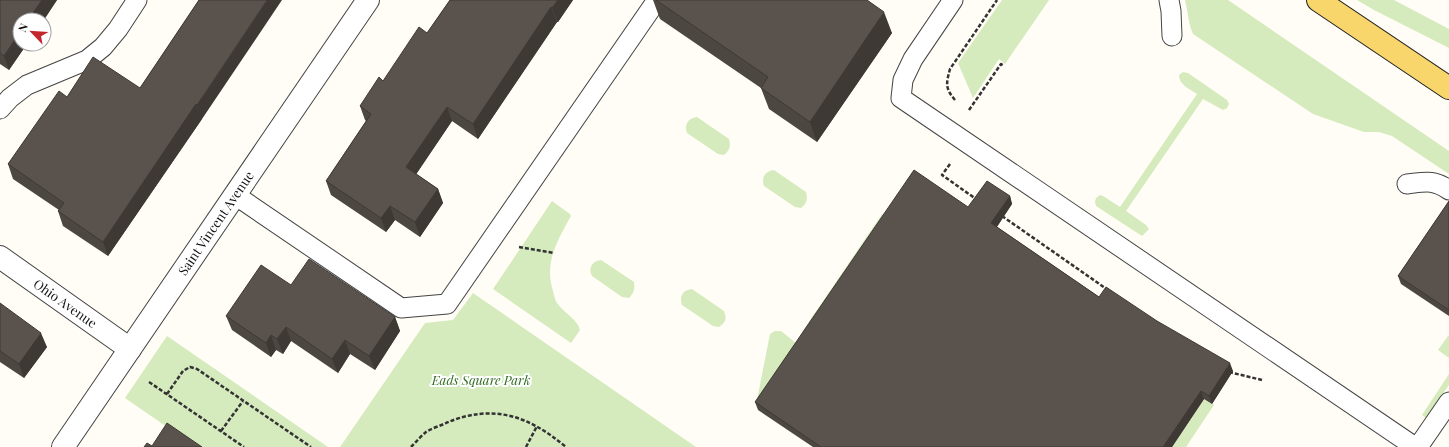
<svg xmlns="http://www.w3.org/2000/svg" width="1449" height="447" viewBox="0 0 1449 447" font-family="'Playfair Display',serif">
<rect width="100%" height="100%" fill="#fffdf5"/>
<!-- green -->
<path fill="#d5ebbd" d="M 1002,0 L 1049,0 L 1005,64 L 999,59 L 973,98 L 958,63 Z
M 1185,0 L 1228,0 L 1449,151 L 1449,174 L 1392,136 L 1379,132 L 1364,132 L 1313,114 L 1193,34 C 1188,23 1188,12 1185,0 Z
M 1357,0 L 1394,0 L 1449,29 L 1449,48 L 1374,10 Z
M 1183,72 L 1188,73 L 1227,100 L 1229,104 L 1227,108 L 1223,110 L 1203,99 L 1126,211 L 1146,225 L 1149,229 L 1142,236 L 1096,206 L 1095,202 L 1096,198 L 1100,195 L 1103,196 L 1120,207 L 1197,94 C 1190,89 1179,85 1179,75 Z
M 697,117 L 729,139 C 731,146 730,150 724,155 L 718,154 L 687,133 C 684,125 688,118 697,117 Z
M 774,170 L 806,192 C 808,199 807,203 801,208 L 795,207 L 764,186 C 761,178 765,171 774,170 Z
M 552,201 L 570,214 L 571,216 C 557,241 544,263 553,291 C 554,295 555,300 557,303 C 564,313 577,319 580,330 L 571,343 L 493,289 Z
M 882,214 L 889,219 L 808,337 L 802,332 Z
M 601,260 L 634,282 C 635,289 634,293 629,298 L 622,297 L 592,276 C 588,268 592,261 601,260 Z
M 692,289 L 724,311 C 727,319 726,322 719,327 L 713,326 L 682,305 C 679,296 683,290 692,289 Z
M 473,293 L 696,447 L 340,447 L 425,323 L 453,320 Z
M 775,331 L 781,331 L 801,347 L 757,400 L 770,334 Z
M 167,336 L 328,447 L 196,447 L 125,398 Z
M 1448,336 L 1449,336 L 1449,358 L 1438,350 Z
M 1449,374 L 1449,385 L 1426,418 L 1422,415 Z
M 1204,399 L 1214,405 L 1186,447 L 1172,447 Z"/>
<g fill="none" stroke-linecap="round" stroke-linejoin="round">
<!-- lane casing -->
<g stroke="#444" stroke-width="21">
<path id="lane" d="M 953,0 L 913,59 L 903,80 L 901,98 L 1415,447
M 1169,0 L 1171,11 L 1172,36
M 0,109 L 10,98 L 27,85 L 87,60 L 103,47 L 118,29 L 137,0
M 1407,184 C 1425,182 1433,179 1449,190
M 235,195 L 401,308 L 447,304 L 657,0
M 1418,447 L 1449,402"/>
</g>
<!-- street casing -->
<g stroke="#444" stroke-width="24">
<g id="street">
<path id="s1" d="M 0,257 L 130,349"/>
<path id="s2" d="M 63,447 L 368,0"/>
</g>
</g>
<!-- primary casing -->
<g stroke="#222" stroke-width="24">
<path id="primary" d="M 1318,0 L 1449,88"/>
</g>
<!-- path -->
<path stroke="#333" stroke-width="2.5" stroke-dasharray="4 2" stroke-linecap="butt" d="M 955,100 C 945,88 946,84 950,69 L 997,0
M 969,110 L 1001,64 L 1004,66
M 950,164 L 942,175 L 976,199
M 1002,216 L 1108,290
M 519,247 L 554,253
M 1229,372 L 1262,380
M 149,382 L 244,447
M 167,394 L 183,371 L 190,367 L 197,369 L 311,447
M 221,431 L 243,401
M 411,447 C 416,442 421,436 426,432 C 432,428 440,426 446,423 C 493,403 529,416 566,447
M 526,447 L 537,426"/>
<!-- lane -->
<use href="#lane" stroke="#fff" stroke-width="19"/>
<!-- street -->
<use href="#street" stroke="#fff" stroke-width="22"/>
<!-- primary -->
<use href="#primary" stroke="#f9d66b" stroke-width="22"/>
</g>
<!-- wall -->
<path fill="#4d4742" d="M 0,0 L 57,0 L 9,70 L 0,64 Z
M 199,0 L 202,119 L 108,256 L 63,226 L 58,211 L 59,210 L 13,179 L 8,164 L 67,97 L 140,88 Z
M 450,0 L 573,0 L 558,22 L 557,22 L 478,139 L 452,121 L 416,174 L 438,189 L 443,203 L 420,237 L 395,220 L 386,232 L 331,195 L 326,181 L 366,121 L 365,120 L 360,106 L 427,33 Z
M 653,0 L 867,0 L 892,33 L 817,142 L 769,109 L 761,88 L 660,19 Z
M 1010,196 L 1012,204 L 997,227 L 1099,297 L 1233,371 L 1212,404 L 1204,399 L 1172,447 L 813,447 L 758,410 L 755,402 L 968,207 Z
M 1449,201 L 1449,316 L 1401,284 L 1398,276 Z
M 291,285 L 395,317 L 400,331 L 375,370 L 350,354 L 338,373 L 291,341 L 283,354 L 276,350 L 271,357 L 232,330 L 226,316 Z
M 0,303 L 47,347 L 24,378 L 0,362 Z"/>
<!-- shaded-wall -->
<path fill="#3f3936" d="M 42,0 L 57,0 L 44,20 L 28,20 Z
M 267,0 L 282,0 L 202,119 L 197,105 Z
M 558,0 L 573,0 L 558,22 L 552,8 Z
M 551,7 L 557,22 L 478,139 L 473,124 Z
M 884,12 L 892,33 L 817,142 L 810,122 Z
M 20,32 L 20,44 L 27,44 L 9,70 L 4,56 Z
M 196,104 L 202,119 L 108,256 L 103,242 Z
M 447,107 L 452,121 L 411,182 L 406,167 Z
M 438,189 L 443,203 L 420,237 L 415,222 Z
M 1010,196 L 1012,204 L 994,231 L 991,223 Z
M 390,206 L 395,220 L 386,232 L 381,218 Z
M 395,317 L 400,331 L 375,370 L 369,356 Z
M 286,327 L 291,341 L 283,354 L 277,339 Z
M 41,333 L 47,347 L 24,378 L 19,364 Z
M 271,335 L 276,350 L 271,357 L 266,343 Z
M 345,340 L 350,354 L 338,373 L 332,359 Z
M 1230,363 L 1233,371 L 1212,404 L 1209,396 Z
M 1201,391 L 1204,399 L 1172,447 L 1163,447 Z"/>
<!-- building -->
<path fill="#5a524d" stroke="#3f3936" d="M 0,0 L 42,0 L 28,20 L 20,20 L 20,32 L 4,56 L 0,53 Z
M 199,0 L 267,0 L 197,105 L 196,104 L 103,242 L 58,211 L 64,203 L 8,164 L 59,91 L 67,97 L 93,57 L 140,88 Z
M 450,0 L 558,0 L 552,8 L 551,7 L 473,124 L 447,107 L 406,167 L 438,189 L 415,222 L 390,206 L 381,218 L 326,181 L 371,114 L 360,106 L 379,77 L 383,81 L 419,27 L 427,33 Z
M 656,0 L 867,0 L 884,12 L 810,122 L 761,88 L 768,77 Z
M 914,170 L 968,207 L 987,181 L 1010,196 L 991,223 L 1099,297 L 1106,287 L 1157,321 L 1230,363 L 1209,396 L 1201,391 L 1163,447 L 821,447 L 755,402 Z
M 1449,201 L 1449,310 L 1398,276 Z
M 309,259 L 395,317 L 369,356 L 345,340 L 332,359 L 286,327 L 277,339 L 271,335 L 266,343 L 226,316 L 261,265 L 291,285 Z
M 0,303 L 41,333 L 19,364 L 0,351 Z
M 167,423 L 202,447 L 144,447 L 147,443 L 152,446 Z"/>
<g text-anchor="middle" stroke-width="4" stroke-linejoin="round" paint-order="stroke">
<!-- street labels -->
<g font-size="13" fill="#111" stroke="#fff">
<text dy="5" stroke="none"><textPath href="#s2" startOffset="271">Saint Vincent Avenue</textPath></text>
<text dy="5" stroke="none"><textPath href="#s1" startOffset="80">Ohio Avenue</textPath></text>
</g>
<!-- park labels -->
<g font-size="13" font-style="italic" fill="#2f6b1f" stroke="#fff">
<text x="481" y="385">Eads Square Park</text>
</g>
</g>
<!-- north arrow -->
<g transform="translate(32 32) rotate(295)"><circle r="19" fill="#ffffff" stroke="#a0a0a0"/>
<path d="M0-3L7 15L0 10L-7 15Z" fill="#c4262e"/>
<text y="-6" font-size="11" font-weight="bold" text-anchor="middle" fill="#111111">N</text>
</g>
</svg>
